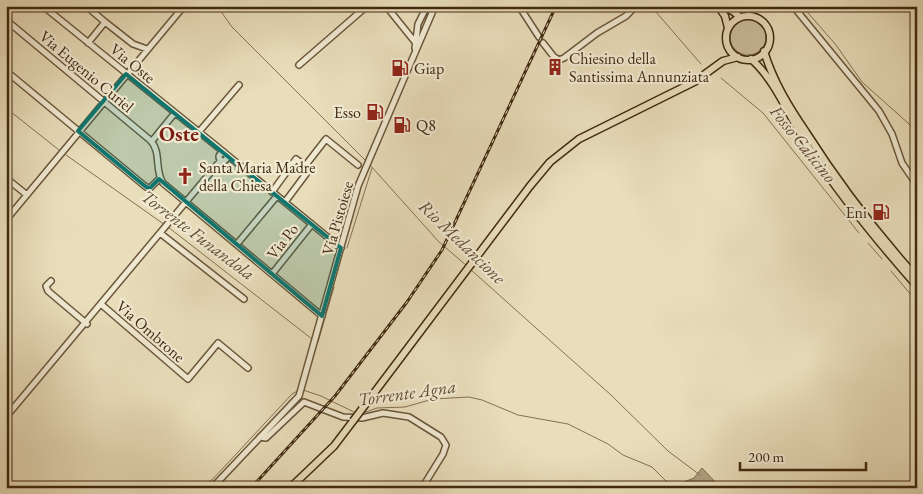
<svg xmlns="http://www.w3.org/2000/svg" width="923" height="494" viewBox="0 0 923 494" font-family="'EB Garamond',serif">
<rect width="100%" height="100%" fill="#e9debb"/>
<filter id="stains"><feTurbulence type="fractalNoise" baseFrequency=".004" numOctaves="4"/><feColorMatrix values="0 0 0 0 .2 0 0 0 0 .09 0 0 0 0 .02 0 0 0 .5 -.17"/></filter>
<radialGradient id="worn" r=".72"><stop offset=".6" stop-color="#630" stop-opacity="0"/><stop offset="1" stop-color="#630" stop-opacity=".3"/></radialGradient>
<!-- green -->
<path fill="#ccbf9e" stroke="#867457" d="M730 37a18 18 0 1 1 36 0a18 18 0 1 1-36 0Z"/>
<!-- water -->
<path fill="#b0a081" stroke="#837054" d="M 702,468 L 721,488 C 713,488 705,482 698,483 C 688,485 680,488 669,488 L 694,478 Z"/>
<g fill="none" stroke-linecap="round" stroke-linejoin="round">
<!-- stream -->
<path stroke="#837054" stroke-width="1" d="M 217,6 L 232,27 L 367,162
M 802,6 L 836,45 L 862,82 L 917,131
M 656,12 L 701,64
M 721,78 L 763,113 L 859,233
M 6,108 L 59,150
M 66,155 L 165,225
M 370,165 L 439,242 L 467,266
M 168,227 L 312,339
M 868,243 L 882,259
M 347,248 L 372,168
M 470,269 L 611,395 L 668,451 L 700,475
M 891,271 L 917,302
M 318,342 L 334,287
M 303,390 L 321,396 L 356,413
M 363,413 L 377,408 L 405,407 L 433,399 L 469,397 L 482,400 L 518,415 L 568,424 L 608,444 L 623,455 L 652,467 L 673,488
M 198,488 L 212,480 L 292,394 L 299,390"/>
<!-- minor casing -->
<g stroke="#6a563b" stroke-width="8">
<path id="minor" d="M 43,6 L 225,153
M 386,6 L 415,42
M 519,6 L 539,37
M 793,6 L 879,111 L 892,134 L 902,163 L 917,185
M 92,11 L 105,22
M 6,20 L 150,140 C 162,152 154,170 163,183 L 322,316
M 88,43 L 105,22 L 133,44 L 147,49
M 543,43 L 554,57 L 559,60 L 564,58 L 597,33 L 626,16 L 636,6
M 415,48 L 418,24 L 427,6
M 299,65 L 367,6
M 6,71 L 146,187 L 150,188 L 160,178
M 198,133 L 239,85
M 152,141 L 174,114
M219 157a4 4 0 1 1 8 0a4 4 0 1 1-8 0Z
M 226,154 L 341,248
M 6,178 L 27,195
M 272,192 L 296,159 L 305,166 L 326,139 L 358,165
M 285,202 L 306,174
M 6,220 L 184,6
M 160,233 L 244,299
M 237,244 L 277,196
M 272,274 L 312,224
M 51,281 L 46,286 L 48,291 L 87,324
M 102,305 L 188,379 L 218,343 L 248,368
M 6,417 L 221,160
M 260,437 L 266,438 L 304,402 L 343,417 L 362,418 L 383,413 L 409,417 L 441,437 L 446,445 L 443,454 L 422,488
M 212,488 L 299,396 L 358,186 L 435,6"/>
</g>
<!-- major casing -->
<g stroke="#402910" stroke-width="9">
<path id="major" d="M 718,6 L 725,16 L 728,28
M 726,6 L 740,17
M726 38a22 22 0 1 1 44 0a22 22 0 1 1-44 0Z
M 764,51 C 773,81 789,107 806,132 C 839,184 876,232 917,278
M 751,59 C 776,80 792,123 811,151 C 843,199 879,243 917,286
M 371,397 L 530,186 L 550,162 L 579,139 L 694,82 L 723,61 L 738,57
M 290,488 L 334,446 L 353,421"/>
</g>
<!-- minor -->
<use href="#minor" stroke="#f1ead3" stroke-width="5"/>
<!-- major -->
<use href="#major" stroke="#e9debb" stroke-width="6"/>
<!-- rail casing -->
<g stroke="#402910" stroke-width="3">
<path id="rail" d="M 251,488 L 335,396 L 407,302 L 442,250 L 556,6"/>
</g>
<!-- rail -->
<use href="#rail" stroke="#f1ead3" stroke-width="1" stroke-dasharray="4" stroke-linecap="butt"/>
<!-- major-bridge casing -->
<g stroke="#402910" stroke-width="9" stroke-linecap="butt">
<path id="major-bridge" d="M 353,421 L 371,397"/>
</g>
<!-- major-bridge -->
<use href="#major-bridge" stroke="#e9debb" stroke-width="6"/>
</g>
<!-- marked area -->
<path fill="#0f766e" fill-opacity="0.2" stroke="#0f766e" stroke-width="4" stroke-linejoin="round" d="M 126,74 L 341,248 L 322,316 L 159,179 L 150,188 L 146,187 L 78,131 Z"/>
<!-- icons -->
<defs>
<g id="building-bare" transform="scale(1.35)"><path d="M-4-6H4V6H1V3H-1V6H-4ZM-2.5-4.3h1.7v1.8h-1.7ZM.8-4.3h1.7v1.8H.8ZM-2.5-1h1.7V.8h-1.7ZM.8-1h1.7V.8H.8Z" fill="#8f2418" stroke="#f1ead3" stroke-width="2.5" paint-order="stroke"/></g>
<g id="fuel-bare" transform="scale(1.35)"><path d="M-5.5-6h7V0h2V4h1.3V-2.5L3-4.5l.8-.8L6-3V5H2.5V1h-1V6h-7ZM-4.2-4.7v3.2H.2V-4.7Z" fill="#8f2418" stroke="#f1ead3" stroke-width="2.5" paint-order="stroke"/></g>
<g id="church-bare" transform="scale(1.35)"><path d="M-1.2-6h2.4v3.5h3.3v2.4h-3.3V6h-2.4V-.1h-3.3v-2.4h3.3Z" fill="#8f2418" stroke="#f1ead3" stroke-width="2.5" paint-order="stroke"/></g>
</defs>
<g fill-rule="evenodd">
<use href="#building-bare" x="555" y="67"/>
<use href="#fuel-bare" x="400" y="68"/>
<use href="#fuel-bare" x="375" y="112"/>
<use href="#fuel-bare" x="402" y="125"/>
<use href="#church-bare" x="185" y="176"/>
<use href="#fuel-bare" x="881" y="212"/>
</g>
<g text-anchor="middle" stroke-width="4.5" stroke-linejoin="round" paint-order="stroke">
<!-- poi labels -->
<g font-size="16" fill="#402910" stroke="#f1ead3" text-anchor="start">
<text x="569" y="64">Chiesino della<tspan x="569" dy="18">Santissima Annunziata</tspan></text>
<text x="414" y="74">Giap</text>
<text x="361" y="118" text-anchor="end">Esso</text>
<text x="416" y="131">Q8</text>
<text x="199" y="173">Santa Maria Madre<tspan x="199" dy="18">della Chiesa</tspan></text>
<text x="867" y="218" text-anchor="end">Eni</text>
</g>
<!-- street labels -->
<g font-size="16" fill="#402910" stroke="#f1ead3">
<text transform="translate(133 63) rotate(39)" y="6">Via Oste</text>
<text transform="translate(87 71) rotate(40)" y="6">Via Eugenio Curiel</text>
<text transform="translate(337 218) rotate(-74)" y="6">Via Pistoiese</text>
<text transform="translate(282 241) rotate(-52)" y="6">Via Po</text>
<text transform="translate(151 331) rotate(41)" y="6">Via Ombrone</text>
</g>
<!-- water labels -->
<g font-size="18" font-style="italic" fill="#624d32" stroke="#f1ead3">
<text transform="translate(803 144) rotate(51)" y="6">Fosso Calicino</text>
<text transform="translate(198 235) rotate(37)" y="6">Torrente Funandola</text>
<text transform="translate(462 242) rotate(44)" y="6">Rio Medancione</text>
<text transform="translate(407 393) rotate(-8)" y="6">Torrente Agna</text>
</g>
<!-- district labels -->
<g font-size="21" font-weight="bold" fill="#7a1f14" stroke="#f1ead3">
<text x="179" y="141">Oste</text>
</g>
</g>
<!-- margin -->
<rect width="923" height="494" fill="none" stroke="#e9debb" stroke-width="25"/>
<rect x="8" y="8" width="908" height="479" fill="none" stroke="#402910" stroke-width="2.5"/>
<rect x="12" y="12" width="898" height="469" fill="none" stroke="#402910"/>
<!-- scale -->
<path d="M740 462v8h126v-8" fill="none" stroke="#402910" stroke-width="2.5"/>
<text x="748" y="462" font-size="15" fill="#402910" stroke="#f1ead3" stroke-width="4" paint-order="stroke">200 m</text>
<rect width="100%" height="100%" filter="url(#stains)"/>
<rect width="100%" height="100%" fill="url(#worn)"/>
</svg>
